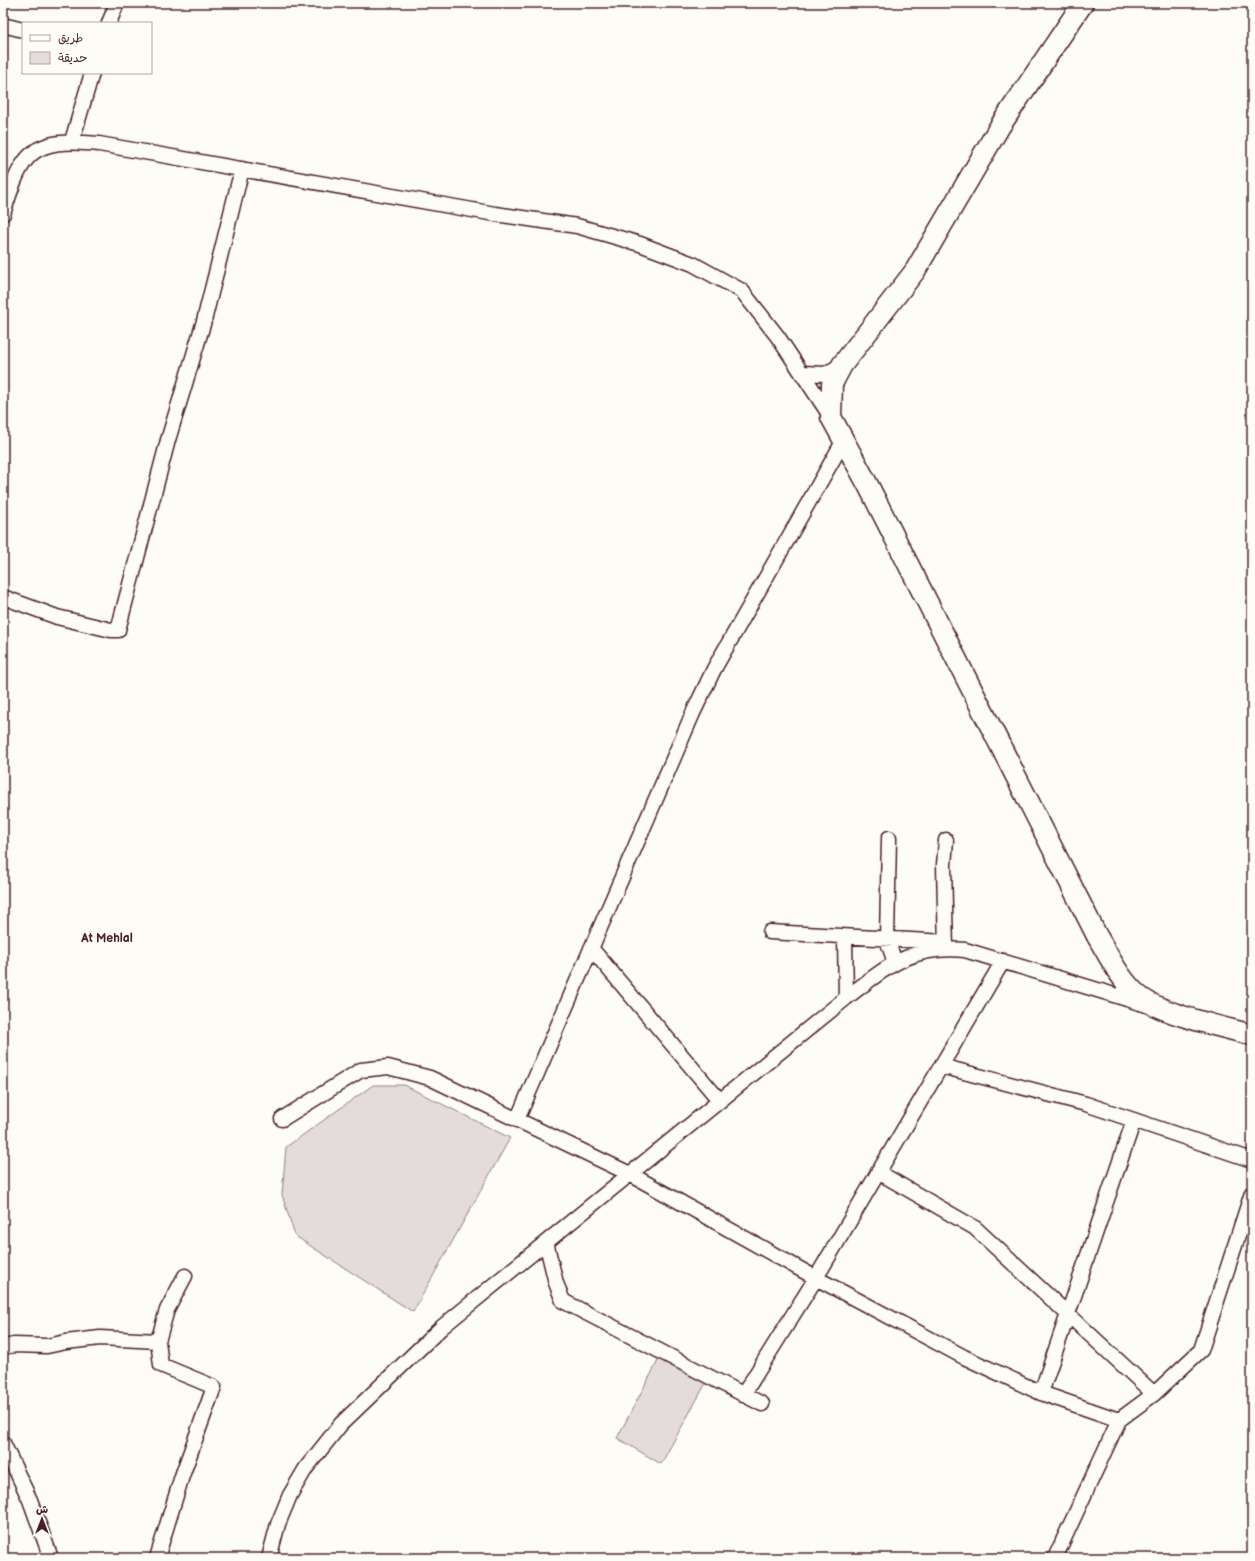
<svg xmlns="http://www.w3.org/2000/svg" width="1255" height="1561" viewBox="0 0 1255 1561" font-family="'Balsamiq Sans','Playpen Sans Arabic',sans-serif">
<rect width="100%" height="100%" fill="#fdfcf7"/>
<filter id="ink" filterUnits="userSpaceOnUse"><feTurbulence type="fractalNoise" baseFrequency=".025" numOctaves="2"/><feDisplacementMap in="SourceGraphic" scale="8" xChannelSelector="R" yChannelSelector="G"/><feConvolveMatrix kernelMatrix="1 2 1 2 8 2 1 2 1" color-interpolation-filters="sRGB"/></filter>
<g filter="url(#ink)">
<!-- green -->
<path fill="#e3dcda" stroke="#967e82" d="M 373,1085 L 404,1085 L 510,1138 L 413,1312 L 295,1236 L 282,1195 L 286,1147 Z
M 660,1357 L 706,1383 L 661,1464 L 617,1438 Z"/>
<g fill="none" stroke-linecap="round" stroke-linejoin="round">
<!-- street casing -->
<g stroke="#4a1f2b" stroke-width="17">
<path id="street" d="M 109,23 L 117,3
M 3,25 L 23,30
M 72,141 L 92,73
M 3,214 C 22,152 31,137 99,144 L 495,214 L 577,226 L 640,244 L 693,264 L 742,291 L 778,337 L 831,417
M 804,373 L 825,374 L 842,365
M 3,597 L 57,617 L 111,630 L 118,630 L 168,440 L 204,321 L 242,169
M 889,838 L 887,940 L 895,962
M 946,840 L 944,865 L 946,949
M 770,932 L 946,942
M 845,937 L 846,998
M 591,948 L 720,1101
M 941,1066 L 1086,1104 L 1252,1160
M 282,1119 L 361,1070 L 388,1067 L 430,1078 L 630,1174 L 816,1278 L 964,1357 L 1041,1393 L 1119,1420
M 517,1120 L 693,713 L 714,669 L 844,440
M 878,1172 L 975,1228 L 1154,1394
M 546,1242 L 556,1283 L 563,1301 L 762,1404
M 3,1347 L 14,1345 L 47,1346 L 66,1342 L 100,1338 L 158,1341
M 1041,1393 L 1134,1120
M 743,1395 L 816,1278 L 1003,961
M 3,1443 L 30,1500 L 51,1558
M 157,1558 L 182,1476 L 214,1387 L 161,1365 L 158,1341 L 167,1310 L 185,1276
M 269,1558 L 278,1524 L 290,1495 L 306,1468 L 341,1424 L 442,1327 L 846,998 C 887,967 910,945 965,950 L 1147,1005
M 1055,1558 L 1119,1420 L 1154,1394 L 1201,1350 L 1252,1193"/>
</g>
<!-- secondary casing -->
<g stroke="#4a1f2b" stroke-width="23">
<path id="secondary" d="M 1083,3 L 1000,126 L 915,271 L 842,365 L 832,384 L 831,417 L 869,487 L 1097,936 C 1109,956 1120,980 1139,996 C 1161,1014 1223,1027 1252,1035"/>
</g>
<!-- street -->
<use href="#street" stroke="#fdfcf7" stroke-width="14"/>
<!-- secondary -->
<use href="#secondary" stroke="#fdfcf7" stroke-width="20"/>
</g>
</g>
<g text-anchor="middle" stroke-width="3" stroke-linejoin="round" paint-order="stroke">
<!-- quarter labels -->
<g font-size="12" font-weight="bold" fill="#4a1f2b" stroke="#fdfcf7">
<text x="107" y="942">At Mehlal</text>
</g>
</g>
<!-- margin -->
<rect width="1255" height="1561" fill="none" stroke="#fdfcf7" stroke-width="16"/>
<rect x="8" y="8" width="1239" height="1545" fill="none" stroke="#4a1f2b" stroke-width="1.5" filter="url(#ink)"/>
<!-- legend -->
<rect x="22" y="22" width="130" height="52" fill="#fdfcf7" stroke="#b5a4a5"/>
<rect x="30" y="35" width="20" height="6" fill="#fdfcf7" stroke="#b5a4a5"/>
<text x="58" y="42" font-size="12" fill="#4a1f2b">طريق</text>
<rect x="30" y="52" width="20" height="12" fill="#e3dcda" stroke="#b5a4a5"/>
<text x="58" y="62" font-size="12" fill="#4a1f2b">حديقة</text>
<!-- north arrow -->
<g transform="translate(42 1519)" stroke="#fdfcf7" stroke-width="3" paint-order="stroke">
<path d="M0-3L7 15L0 10L-7 15Z" fill="#4a1f2b"/>
<text y="-6" font-size="11" font-weight="bold" text-anchor="middle" fill="#4a1f2b">ش</text>
</g>
</svg>
